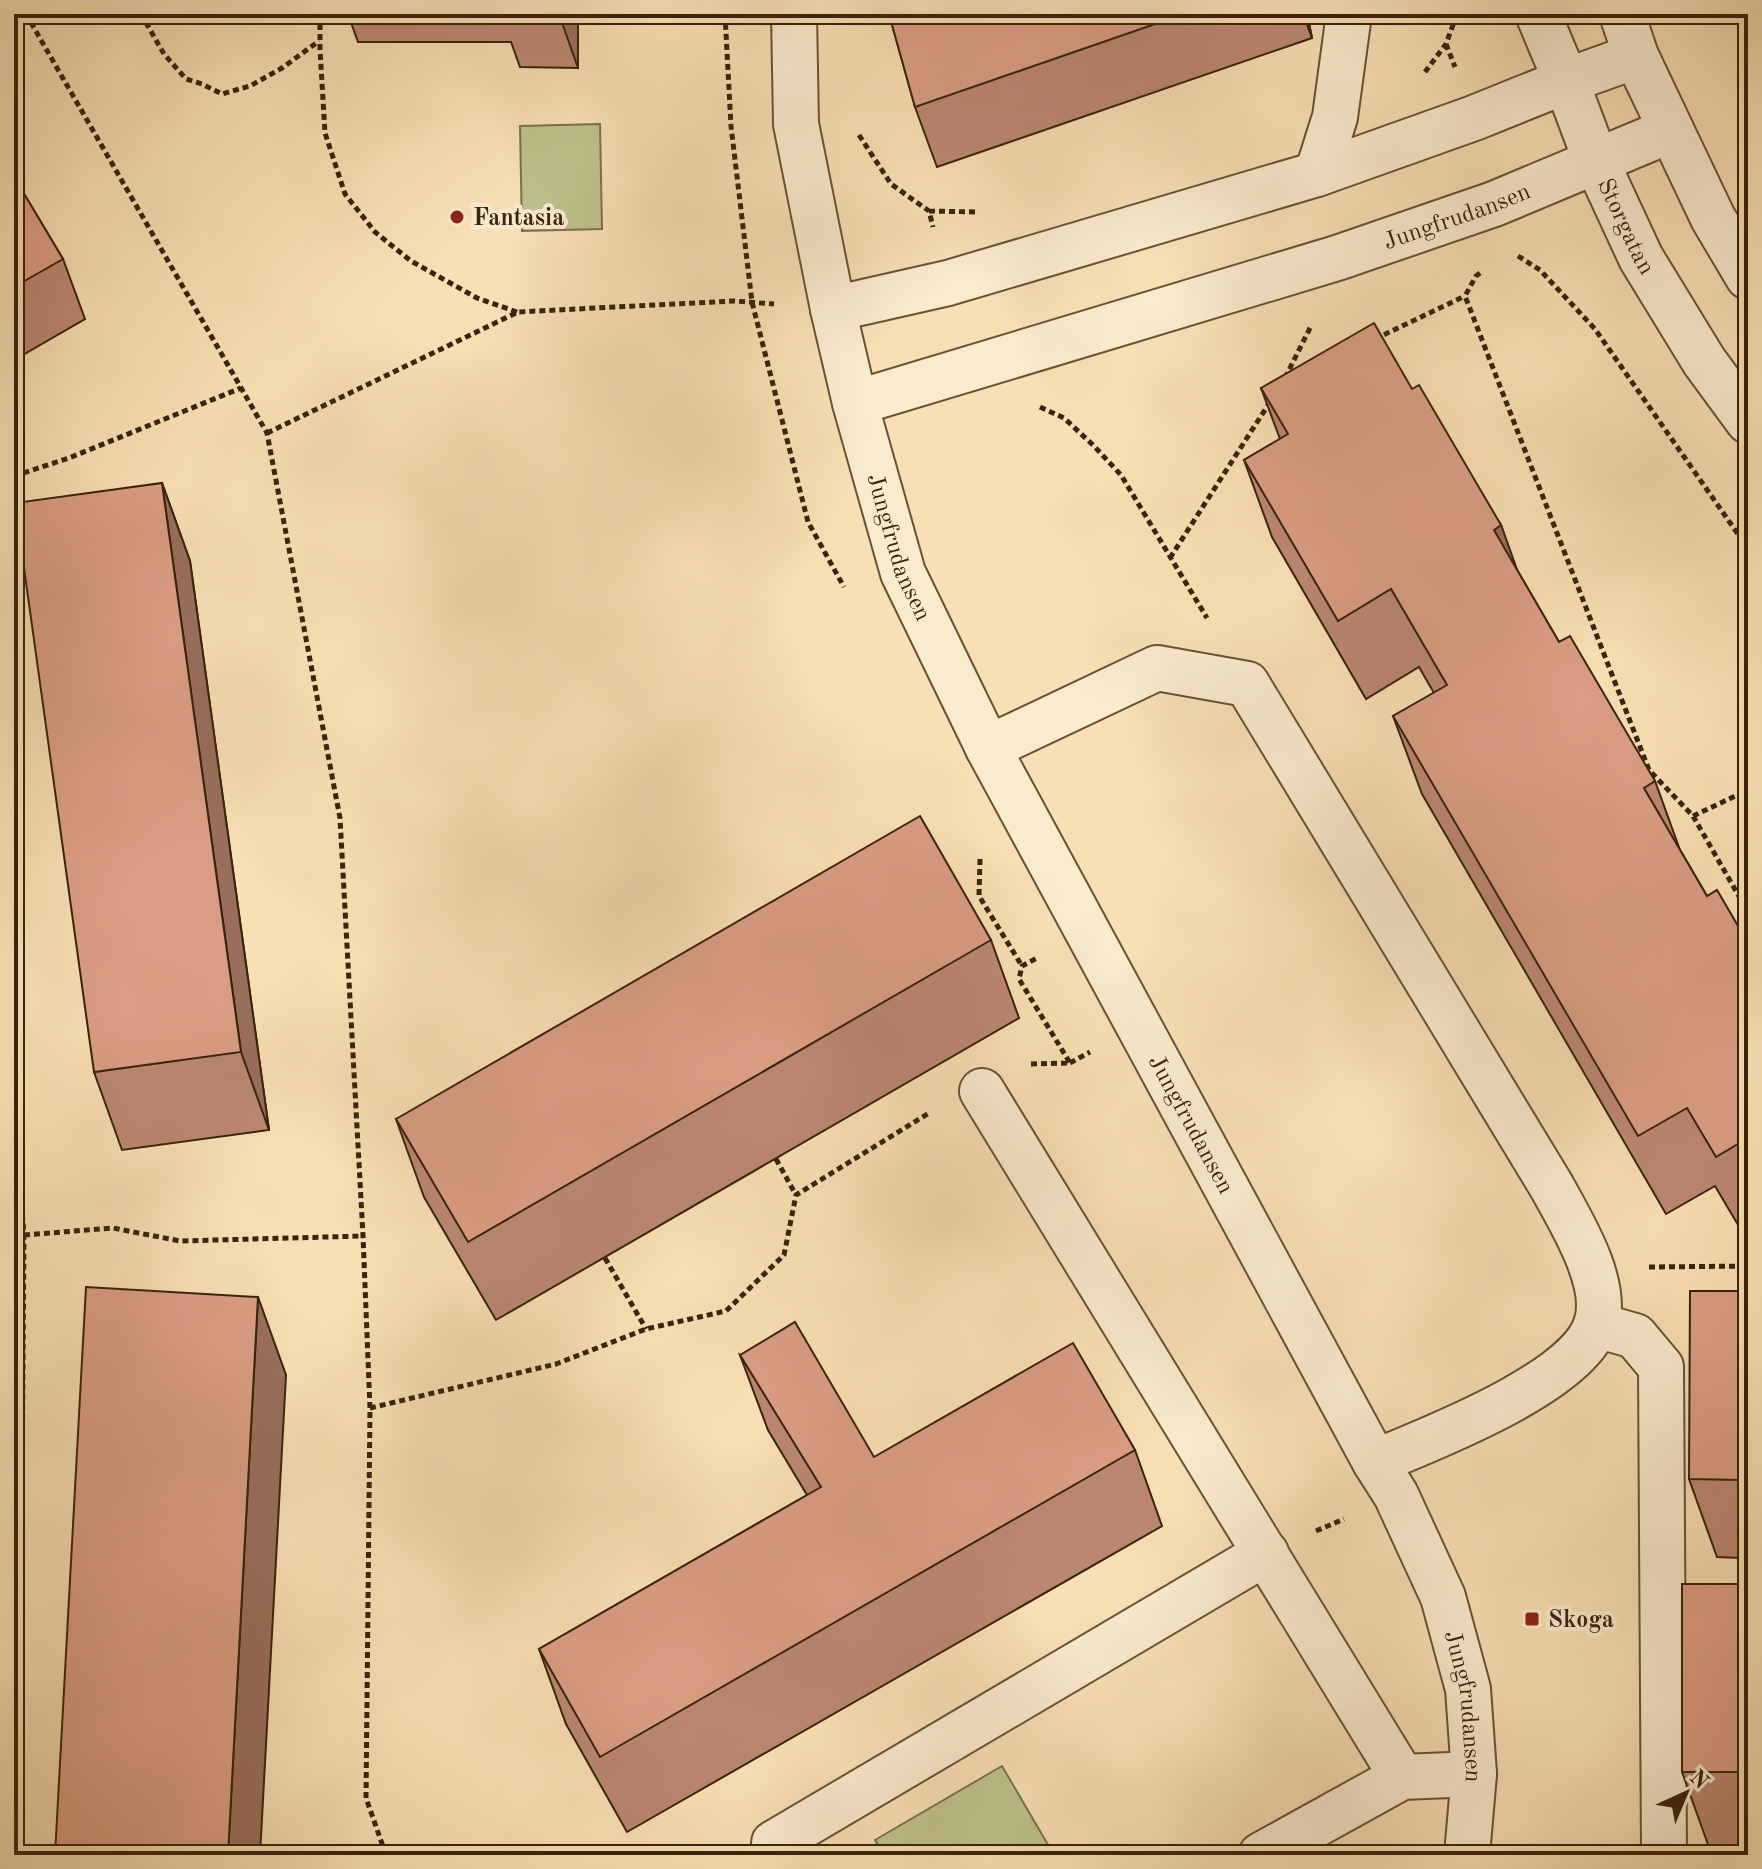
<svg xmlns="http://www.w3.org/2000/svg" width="1762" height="1869" viewBox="0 0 1762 1869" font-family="'Old Standard TT',serif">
<rect width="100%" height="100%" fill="#f8dfb4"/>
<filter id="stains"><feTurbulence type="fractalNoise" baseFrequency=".0025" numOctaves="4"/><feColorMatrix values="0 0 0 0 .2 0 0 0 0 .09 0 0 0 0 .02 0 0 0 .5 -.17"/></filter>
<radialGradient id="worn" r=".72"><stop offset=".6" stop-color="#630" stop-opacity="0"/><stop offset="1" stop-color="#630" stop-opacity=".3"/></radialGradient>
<!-- green -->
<path fill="#bec18c" stroke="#7b724c" stroke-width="2" d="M 600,124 L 602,229 L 522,231 L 520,126 Z
M 1002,1766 L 1054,1855 L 884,1855 L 875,1840 Z"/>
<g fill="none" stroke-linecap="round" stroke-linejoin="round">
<!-- minor casing -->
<g stroke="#685236" stroke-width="48">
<g id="minor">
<path id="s1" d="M 794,14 L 796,124 L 833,309 L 855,403 L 903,573 L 988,748 L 1375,1462 L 1396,1495 L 1443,1597 L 1468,1689 L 1474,1774 L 1467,1855"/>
<path id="s2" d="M 1538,14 L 1566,81 L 1596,161 L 1641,258 L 1704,361 L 1748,421"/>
<path d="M 1622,14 L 1636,56 L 1713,218 L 1748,277"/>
<path d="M 1317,174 L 1335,117 L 1349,14"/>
<path d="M 833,309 L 948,283 L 1317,174 L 1474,118 L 1566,81 L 1636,56"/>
<path id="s3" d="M 855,403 L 1337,258 L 1494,204 L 1671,130"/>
<path d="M 988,748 L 1157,668 L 1247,684 L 1552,1187 C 1571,1222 1610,1284 1596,1325 C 1577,1383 1430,1439 1375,1462"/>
<path d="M 982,1091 L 1402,1777"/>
<path d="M 1596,1325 L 1635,1336 L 1661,1367 L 1664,1855"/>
<path d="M 774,1855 L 774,1843 L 1266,1553"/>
<path d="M 1261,1855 L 1402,1777 L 1474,1774"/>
</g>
</g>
<!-- path -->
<path stroke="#38230c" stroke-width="5" stroke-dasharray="6 4" stroke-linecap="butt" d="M 26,14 L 267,433 L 340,818 L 363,1236 L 370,1408 L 366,1798 L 386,1855
M 141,14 L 164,54 L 186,79 L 202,84 L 222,94 L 250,86 L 282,68 L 319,41
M 320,14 L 320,49 L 325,133 L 345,194 L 375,232 L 411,261 L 477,298 L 517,312
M 725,14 L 731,126 L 752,302 L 808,522 L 844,587
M 1446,44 L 1455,67
M 1425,72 L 1446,44 L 1457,14
M 859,135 L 891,184 L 929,211 L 933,227
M 929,211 L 977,212
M 1518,256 L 1540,270 L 1595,329 L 1740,537 L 1748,544
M 1480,273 L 1476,276 L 1465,296 L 1649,770 L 1693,816 L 1748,912
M 1375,339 L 1465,296
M 1285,378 L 1311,326
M 1040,407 L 1064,418 L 1093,445 L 1121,475 L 1207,618
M 267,433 L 518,312 L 734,301 L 774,304
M 14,476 L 69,458 L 241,388
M 1170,558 L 1270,402
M 1693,816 L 1748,790
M 980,859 L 979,896 L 1022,966
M 1070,1063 L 1090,1052
M 1031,1064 L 1070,1063 L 1019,979 L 1022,966 L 1039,957
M 14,1104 L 24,1235 L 21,1629 L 14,1630
M 776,1159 L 796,1195
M 24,1235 L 113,1228 L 180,1241 L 363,1236
M 605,1258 L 646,1329
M 1649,1267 L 1748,1266
M 370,1408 L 556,1364 L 646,1329 L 726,1311 L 784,1255 L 796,1195 L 929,1113
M 1316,1531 L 1344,1519"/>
<!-- minor -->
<use href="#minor" stroke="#faeace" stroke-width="44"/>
</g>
<!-- wall -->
<path fill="#bb8771" stroke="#38230c" stroke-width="2" d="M 348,14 L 578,14 L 578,68 L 520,67 L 511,42 L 358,42 Z
M 889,14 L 1307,14 L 1312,38 L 937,167 L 915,107 Z
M 14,177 L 63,259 L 85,319 L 14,360 Z
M 1261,388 L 1412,389 L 1501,525 L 1516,568 L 1559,642 L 1655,781 L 1680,850 L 1707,896 L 1748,943 L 1748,1233 L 1744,1235 L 1715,1186 L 1666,1214 L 1422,794 L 1393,716 L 1434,693 L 1419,667 L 1366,699 L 1272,537 L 1244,460 L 1280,439 Z
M 162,483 L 190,561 L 269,1130 L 122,1150 L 94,1072 Z
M 991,940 L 1019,1018 L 496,1320 L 424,1197 L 396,1119 Z
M 1748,1291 L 1738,1850 L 1710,1850 L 1682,1772 L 1741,1584 L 1741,1558 L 1717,1557 L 1689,1479 Z
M 740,1355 L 874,1457 L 1135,1450 L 1162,1526 L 627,1832 L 566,1724 L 539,1649 L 807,1495 L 768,1430 Z"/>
<!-- shaded-wall -->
<path fill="#996e5c" stroke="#38230c" stroke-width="2" d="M 559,14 L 578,14 L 578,68 Z
M 1303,14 L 1307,14 L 1312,38 Z
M 162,483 L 190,561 L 269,1130 L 241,1052 Z
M 1501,525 L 1529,603 L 1494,530 Z
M 258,1297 L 286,1375 L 260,1855 L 228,1855 Z"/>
<!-- building -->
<path fill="#da9d83" stroke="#38230c" stroke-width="2" d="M 889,14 L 1184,14 L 915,107 Z
M 14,177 L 63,259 L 14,287 Z
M 1374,323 L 1412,389 L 1419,385 L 1501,525 L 1494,530 L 1559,642 L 1570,636 L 1655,781 L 1644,788 L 1707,896 L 1717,890 L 1748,943 L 1748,1138 L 1716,1157 L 1687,1108 L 1638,1136 L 1393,716 L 1447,685 L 1391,589 L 1338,621 L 1244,460 L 1288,434 L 1261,388 Z
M 162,483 L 241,1052 L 94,1072 L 15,503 Z
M 920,816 L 991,940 L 468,1242 L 396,1119 Z
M 1748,1242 L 1748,1855 L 1738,1855 L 1738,1772 L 1682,1772 L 1682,1584 L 1741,1584 L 1742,1480 L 1689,1479 L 1690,1291 L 1748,1291 Z
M 86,1287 L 258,1297 L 228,1855 L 55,1855 Z
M 795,1322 L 874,1457 L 1073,1343 L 1135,1450 L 600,1757 L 539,1649 L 821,1487 L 740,1355 Z"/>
<!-- markers -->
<g fill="#8f2418" stroke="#faeace" stroke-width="3">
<circle cx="457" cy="217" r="8"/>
<rect x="1524" y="1611" width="16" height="16" rx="4"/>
</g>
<g text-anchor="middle" stroke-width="8" stroke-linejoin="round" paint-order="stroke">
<!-- street labels -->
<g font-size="24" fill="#38230c" stroke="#faeace">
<text dy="8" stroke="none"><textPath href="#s3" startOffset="630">Jungfrudansen</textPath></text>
<text dy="8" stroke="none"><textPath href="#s2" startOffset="230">Storgatan</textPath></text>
<text dy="8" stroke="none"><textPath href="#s1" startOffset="546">Jungfrudansen</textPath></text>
<text dy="8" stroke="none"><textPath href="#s1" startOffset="1194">Jungfrudansen</textPath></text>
<text dy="8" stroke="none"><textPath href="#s1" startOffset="1842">Jungfrudansen</textPath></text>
</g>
<!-- poi labels -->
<g font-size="24" font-weight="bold" fill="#38230c" stroke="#faeace" text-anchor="start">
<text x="473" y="225">Fantasia</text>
<text x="1548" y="1627">Skoga</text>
</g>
</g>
<!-- margin -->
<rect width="1762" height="1869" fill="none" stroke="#f8dfb4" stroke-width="48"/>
<rect x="16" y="16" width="1730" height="1837" fill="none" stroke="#38230c" stroke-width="4"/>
<rect x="24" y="24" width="1714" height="1821" fill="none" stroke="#38230c" stroke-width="2"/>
<!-- north arrow -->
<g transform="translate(1686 1793) rotate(44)" stroke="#faeace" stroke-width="6" paint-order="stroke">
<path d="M0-6L14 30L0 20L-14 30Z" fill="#38230c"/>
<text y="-12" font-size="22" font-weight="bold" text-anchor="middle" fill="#38230c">N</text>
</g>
<rect width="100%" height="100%" filter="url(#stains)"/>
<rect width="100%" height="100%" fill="url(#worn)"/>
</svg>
